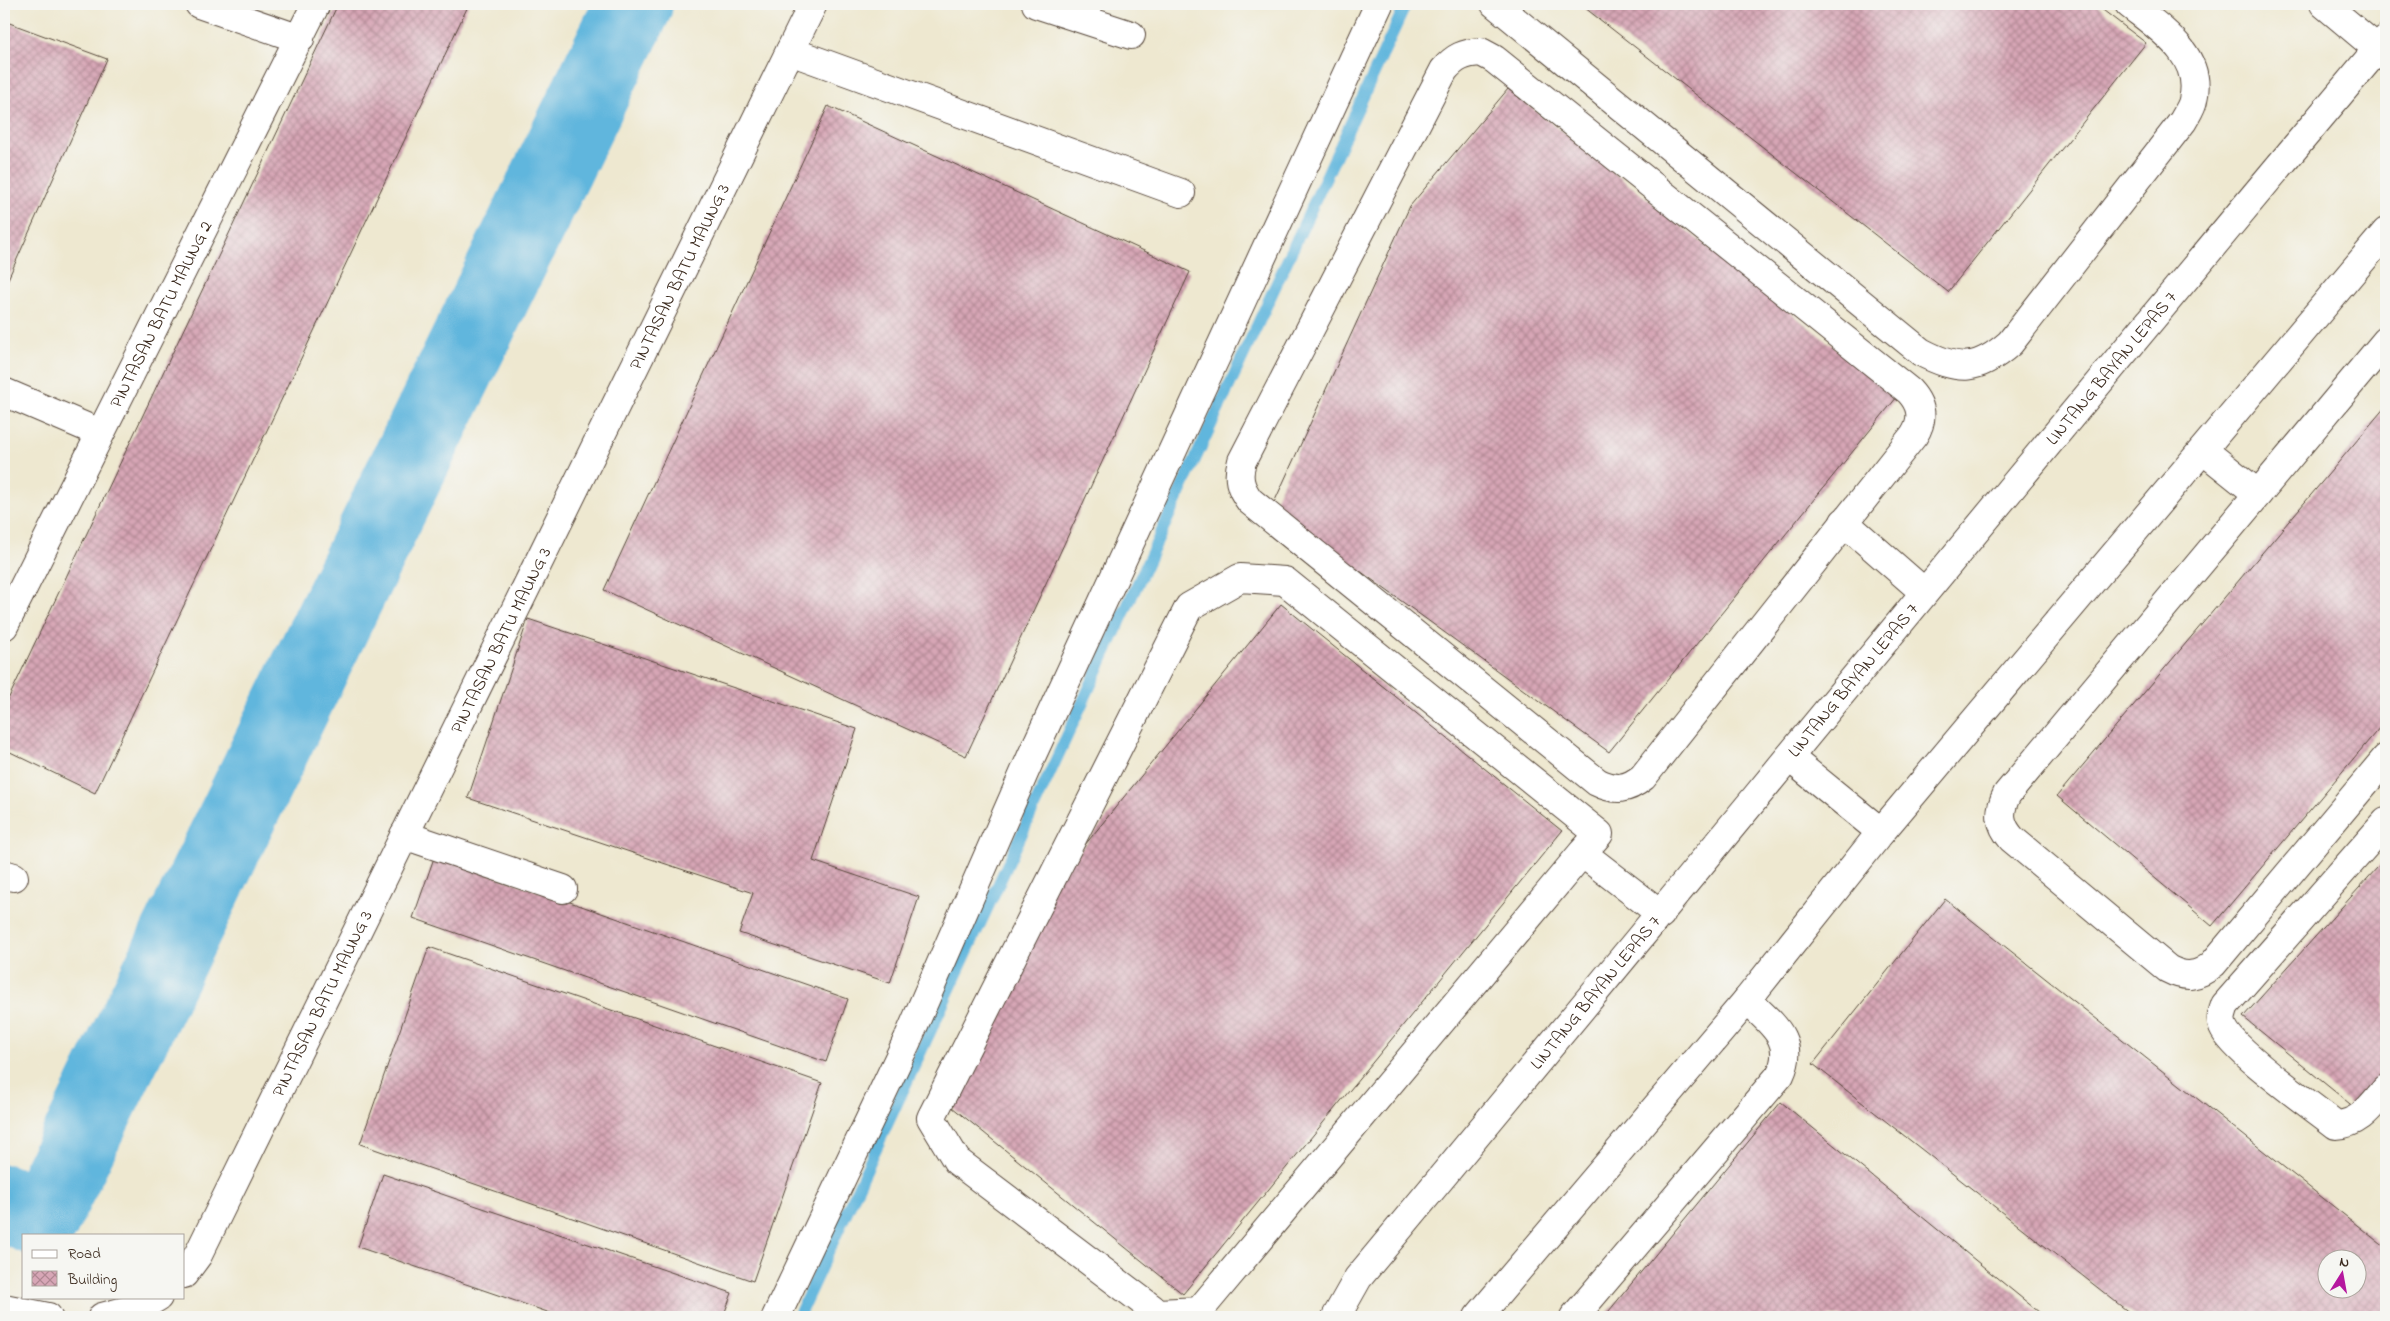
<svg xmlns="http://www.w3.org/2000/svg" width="2390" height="1321" viewBox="0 0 2390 1321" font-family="'Indie Flower',sans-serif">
<defs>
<pattern id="building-cross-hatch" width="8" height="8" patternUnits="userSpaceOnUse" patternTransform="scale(1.25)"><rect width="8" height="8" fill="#d7a6b6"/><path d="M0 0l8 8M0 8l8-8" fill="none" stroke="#b08793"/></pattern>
</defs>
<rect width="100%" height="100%" fill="#f6f6f2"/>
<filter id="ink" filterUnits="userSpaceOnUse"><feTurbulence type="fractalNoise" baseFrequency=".02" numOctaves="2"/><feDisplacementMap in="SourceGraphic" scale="10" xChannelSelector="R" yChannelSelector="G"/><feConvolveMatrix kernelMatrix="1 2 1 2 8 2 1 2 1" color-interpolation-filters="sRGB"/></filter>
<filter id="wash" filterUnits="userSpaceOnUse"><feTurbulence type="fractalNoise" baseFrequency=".0096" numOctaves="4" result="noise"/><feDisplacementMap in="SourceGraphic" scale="20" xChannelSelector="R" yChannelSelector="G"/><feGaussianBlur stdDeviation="1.12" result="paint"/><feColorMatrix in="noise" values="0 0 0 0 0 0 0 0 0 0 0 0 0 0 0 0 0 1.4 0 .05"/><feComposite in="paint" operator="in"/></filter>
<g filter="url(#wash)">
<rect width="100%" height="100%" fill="#eee8d0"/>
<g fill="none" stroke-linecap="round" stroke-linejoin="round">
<!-- stream -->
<path stroke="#61b6dd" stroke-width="12" d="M 798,1317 L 1406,4"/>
<!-- river -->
<path stroke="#61b6dd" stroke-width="78" d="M 4,1203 L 41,1219 L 634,4"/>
</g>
<g id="blocks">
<!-- building -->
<path fill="url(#building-cross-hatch)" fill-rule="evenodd" d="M 338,4 L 469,4 L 95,793 L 4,749 L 4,708 Z
M 1580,4 L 2095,4 L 2146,43 L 1948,292 Z
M 4,21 L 107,59 L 4,288 Z
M 1508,89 L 1897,397 L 1609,752 L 1272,507 L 1410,206 Z
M 828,106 L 1190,272 L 966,756 L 604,590 Z
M 2386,406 L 2386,720 L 2212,926 L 2057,796 Z
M 1281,604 L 1562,831 L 1183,1294 L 952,1107 L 1045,894 Z
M 528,619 L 857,729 L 813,861 L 919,897 L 890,983 L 739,933 L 753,893 L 468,798 Z
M 435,855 L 848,999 L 826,1062 L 413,918 Z
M 2386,858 L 2386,1073 L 2355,1108 L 2243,1017 Z
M 1945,899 L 2386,1248 L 2386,1317 L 2135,1317 L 1813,1064 ZM 2328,1258 L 2358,1258 L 2358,1288 L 2328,1288 Z
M 429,947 L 822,1083 L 753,1281 L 360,1144 Z
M 1781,1102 L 2045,1317 L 1604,1317 Z
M 383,1174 L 732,1293 L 723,1317 L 562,1317 L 358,1247 Z"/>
</g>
</g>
<g filter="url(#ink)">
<use href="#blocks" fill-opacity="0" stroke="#564639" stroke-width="1"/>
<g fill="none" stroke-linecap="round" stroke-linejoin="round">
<!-- minor casing -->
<g stroke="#564639" stroke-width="30">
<g id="minor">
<path d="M 199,4 L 300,39"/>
<path d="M 1036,4 L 1131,35"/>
<path d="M 1495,4 L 1921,352 C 1959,372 1978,371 2010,343 L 2183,121 C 2186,115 2192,107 2193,100 C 2204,55 2159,28 2129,4"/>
<path d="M 2324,4 L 2386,56"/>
<path d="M 790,51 L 1181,193"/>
<path d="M 1481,52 L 1494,59 L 1909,391 C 1922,405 1924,419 1914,435 L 1643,777 C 1627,790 1615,791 1597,782 L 1250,501 C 1240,488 1237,477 1242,461 L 1444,70 C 1455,57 1464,53 1481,52 Z"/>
<path d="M 2386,341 L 2007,794 C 1998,812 1999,824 2012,839 L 2168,969 C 2185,978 2198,977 2213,964 L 2386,758"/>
<path d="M 4,392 L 100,433"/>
<path d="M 2203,450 L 2258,494"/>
<path d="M 1844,522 L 1924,592"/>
<path id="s1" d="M 4,626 L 316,4"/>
<path d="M 2386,822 L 2225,1005 C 2222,1014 2220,1019 2223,1027 C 2233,1051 2312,1106 2336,1125 C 2360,1124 2371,1106 2386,1089"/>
<path d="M 1881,832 L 2386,232"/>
<path d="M 404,835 L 563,889"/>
<path d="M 1582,853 L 1599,834 L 1285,581 L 1240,578 L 1189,607 L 931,1118 L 957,1161 L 1158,1313 L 1199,1311 L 1582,853 L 1661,914"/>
<path d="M 4,874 L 14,877"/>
<path id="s2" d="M 184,1274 L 198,1255 L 813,4"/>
<path d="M 4,1308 L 48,1317"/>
<path d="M 102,1317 L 143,1306 L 158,1297"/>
<path d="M 776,1317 L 907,1041 L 1032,755 L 1379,4"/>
<path id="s3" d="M 1336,1317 L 1358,1278 C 1701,866 2040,449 2386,39"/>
<path d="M 1478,1317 L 1747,1000"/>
<path d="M 1574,1317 L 1780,1075 C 1797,1039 1770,1023 1747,1000 L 1881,832 L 1790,758"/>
</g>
</g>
<!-- minor -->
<use href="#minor" stroke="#fff" stroke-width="28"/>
</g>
</g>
<g text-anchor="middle" stroke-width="4.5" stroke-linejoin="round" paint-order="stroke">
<!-- street labels -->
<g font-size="18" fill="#3b2a1e" stroke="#f6f6f2">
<text dy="6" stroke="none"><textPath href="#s2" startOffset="1114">PINTASAN BATU MAUNG 3</textPath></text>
<text dy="6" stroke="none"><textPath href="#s1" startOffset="349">PINTASAN BATU MAUNG 2</textPath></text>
<text dy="6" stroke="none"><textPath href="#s3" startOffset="1226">LINTANG BAYAN LEPAS 7</textPath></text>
<text dy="6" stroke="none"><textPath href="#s2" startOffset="709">PINTASAN BATU MAUNG 3</textPath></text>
<text dy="6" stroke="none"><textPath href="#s3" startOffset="821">LINTANG BAYAN LEPAS 7</textPath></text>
<text dy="6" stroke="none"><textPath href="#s3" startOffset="416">LINTANG BAYAN LEPAS 7</textPath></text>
<text dy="6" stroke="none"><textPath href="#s2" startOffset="304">PINTASAN BATU MAUNG 3</textPath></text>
</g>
</g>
<!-- margin -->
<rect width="2390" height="1321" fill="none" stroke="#f6f6f2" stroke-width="20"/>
<!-- legend -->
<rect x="22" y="1234" width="162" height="65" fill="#f6f6f2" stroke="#aba49d"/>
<rect x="32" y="1250" width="25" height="8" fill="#ffffff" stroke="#aba49d"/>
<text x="68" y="1258" font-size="15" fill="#3b2a1e">Road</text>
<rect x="32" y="1271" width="25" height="15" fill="url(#building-cross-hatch)" stroke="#aba49d"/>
<text x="68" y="1284" font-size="15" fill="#3b2a1e">Building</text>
<!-- north arrow -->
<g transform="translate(2342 1274) rotate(11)"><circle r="24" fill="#f6f6f2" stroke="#aba49d"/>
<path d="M0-4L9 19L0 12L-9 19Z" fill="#b5179e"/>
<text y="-8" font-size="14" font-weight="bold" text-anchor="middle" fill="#3b2a1e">N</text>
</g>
</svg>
